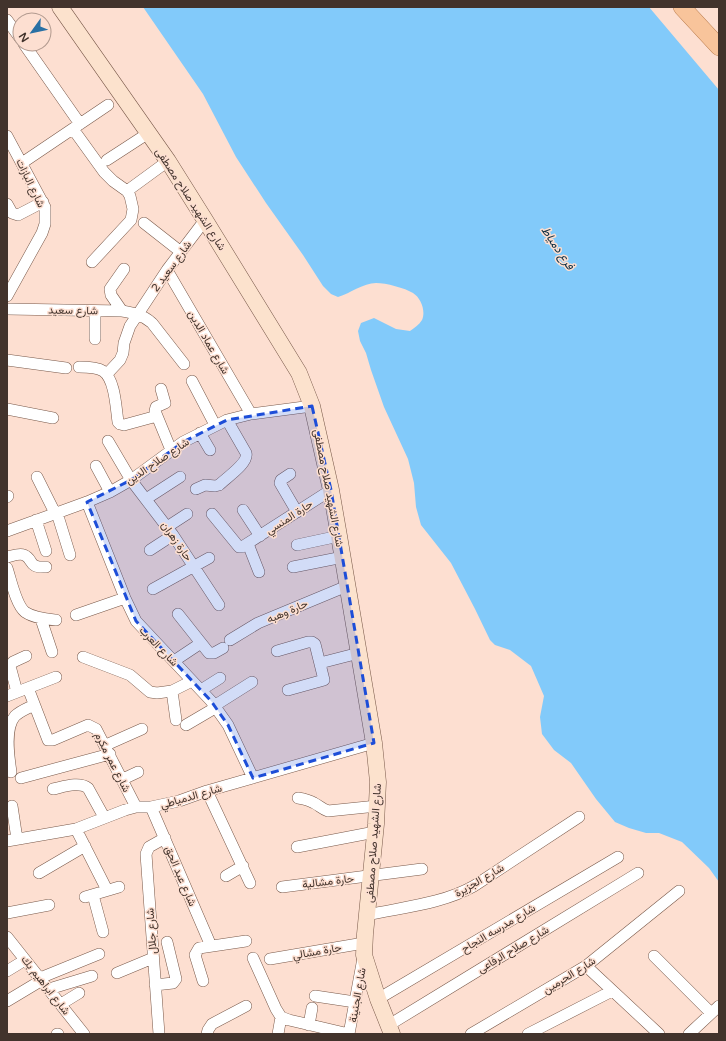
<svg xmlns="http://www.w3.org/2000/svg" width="726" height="1041" viewBox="0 0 726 1041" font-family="'Varela Round',Vazirmatn,sans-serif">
<rect width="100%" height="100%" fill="#fddfd1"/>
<!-- water -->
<path fill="#82cafa" d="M 143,7 L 649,7 L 719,90 L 719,882 L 709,868 L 682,842 L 659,833 L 646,833 L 629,828 L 615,822 L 596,799 L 571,763 L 554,750 L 542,734 L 540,717 L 544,696 L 531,666 L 510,650 L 495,645 L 490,640 L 475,609 L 451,563 L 421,525 L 416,507 L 414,483 L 408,459 L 384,407 L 371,370 L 366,353 L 360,341 L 358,331 L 361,323 L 374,318 L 396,329 L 410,331 C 414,328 419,325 422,320 C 426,311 421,298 413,293 C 405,288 386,283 376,283 C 363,283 351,293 338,297 L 331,294 L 323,286 L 303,255 L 266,203 L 236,157 L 203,94 Z"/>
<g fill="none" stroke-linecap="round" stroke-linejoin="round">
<!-- minor casing -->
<g stroke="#79594a" stroke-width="12">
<path id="minor" d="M 7,20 L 20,38
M 24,44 L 80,124
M 73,129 L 104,172 L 113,181 L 127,191 L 130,196 L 133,209 L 131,220 L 92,262
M 7,136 L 45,207 L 45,224 L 42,233 L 7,296
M 107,160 L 147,134
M 22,163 L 108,105
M 127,191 L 168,161
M 7,204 L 12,213 L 18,215 L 43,202
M 144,223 L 181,252
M 167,270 L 251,414
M 7,309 L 122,311 C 134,313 143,315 152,323 L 184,364
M 95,311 L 95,339
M 122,311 L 111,295 L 110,289 L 124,269
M 7,360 L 66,368
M 79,367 C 86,367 97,367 103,371 C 115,379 116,408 118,422 L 120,424 L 124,425 L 157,416
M 107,374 L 120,360 L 123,353 L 124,343 L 130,326 L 138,314 L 167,270 L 205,220
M 192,381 L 215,425
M 161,389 L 165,403 L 156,407 L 155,411 L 171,450
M 7,409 L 53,418
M 200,433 L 210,450
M 108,441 L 131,480 L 173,535 L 219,605
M 96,466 L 110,492
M 290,474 L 281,480 L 280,483 L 297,512
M 37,477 L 55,513
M 196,489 L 205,485 L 215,486 L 219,485 C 226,478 249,463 246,453 L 227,420
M 7,497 L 8,496
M 146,499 L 180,477
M 87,502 L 125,598 L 136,621 L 211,701 L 228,725 L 253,778
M 243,510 L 260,536
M 57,513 L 70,555
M 212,514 L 239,547 L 242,547 L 331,490
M 36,520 L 46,551
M 167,527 L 187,514
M 7,531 L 87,502 L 110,492 L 131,480 L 183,442 L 227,420 L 251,414 L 312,406
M 248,544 L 259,572
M 297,545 L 339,536
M 150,550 L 173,535
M 7,557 C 12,556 19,553 24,555 C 34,559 27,568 46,567
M 293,567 L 343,557
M 7,568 C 11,580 16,605 25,612 C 34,618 46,619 56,620
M 153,589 L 209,558
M 178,614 L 209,653 L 214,653 L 223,648
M 76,615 L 125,598
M 41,619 L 52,652
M 230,640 L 258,623 L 347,586
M 277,651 L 308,642 L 312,642 L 315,644 L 324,680 L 288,690
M 83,657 L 130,675 L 150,692 L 157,693 L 172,691 L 192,681
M 174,661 L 201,643
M 320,663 L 359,653
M 28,688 L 48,740 L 53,740 L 88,725 L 96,729 L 136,807
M 201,690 L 220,678
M 172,691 L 176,720
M 17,692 L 10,666 L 13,662 L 26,656
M 7,696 L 56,677
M 214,706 L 252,682
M 186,725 L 215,708
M 106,745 L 142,729
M 11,772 C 9,758 4,728 15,716 C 20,711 28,708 34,705
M 21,778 L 110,754
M 123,779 L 138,772
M 53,789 C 63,787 79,781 88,788 L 104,817
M 207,791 L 250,883
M 298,798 C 304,799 309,800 314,803 C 320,806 322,809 328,811 L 377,806
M 12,806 L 17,839
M 151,807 L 211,946
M 76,829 L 107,890
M 7,841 L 76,829 L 125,810 L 136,807 L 151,807 L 179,801 L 207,791 L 374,743
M 297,847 L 375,832
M 39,873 L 85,846
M 226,876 L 243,866
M 282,887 L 422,869
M 93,895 L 103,932
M 85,897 L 119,887
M 7,913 L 49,905
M 367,915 C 403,907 442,904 474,886 L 579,817
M 7,937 L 84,1034
M 654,956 L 711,1013
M 253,958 L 276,1009 L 281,1017 L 289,1020 L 349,1034
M 270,959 L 364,943
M 586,966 L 659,1034
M 7,971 L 25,960
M 117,973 L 153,958
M 40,978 L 99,954
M 203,981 L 195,955 L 199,948 L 246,941
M 155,985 L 173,983 L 176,979 L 167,942
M 49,989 L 92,976
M 315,996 L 355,1002
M 378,999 L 618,857
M 7,1001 L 42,980
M 61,1004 L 79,993
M 309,1025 L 312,1008
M 389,1025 L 638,873
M 57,1034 L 58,1034
M 159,1034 L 146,854 L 149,847 L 165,838
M 207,1034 L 208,1030 L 212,1024 L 246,1006
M 278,1034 L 281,1017
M 349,1034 L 363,958
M 471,1034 L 586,966 L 679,891
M 528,1034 L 612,991
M 689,1034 L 719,1006"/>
</g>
<!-- secondary casing -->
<g stroke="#79594a" stroke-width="17">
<path id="secondary" d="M 60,7 L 168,161 L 205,220 L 299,373 L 312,406 L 331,490 L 339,536 L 374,743 L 378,782 L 376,824 L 365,934 L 364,955 L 378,999 L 392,1034"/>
</g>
<!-- primary casing -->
<g stroke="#b67849" stroke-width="18">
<path id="primary" d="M 682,7 L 719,47"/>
</g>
<!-- minor -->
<use href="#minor" stroke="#fff" stroke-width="11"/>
<!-- secondary -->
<use href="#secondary" stroke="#fce2cd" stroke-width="16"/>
<!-- primary -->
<use href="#primary" stroke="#f8c49b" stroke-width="17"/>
</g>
<!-- marked area -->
<path fill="#1d4ed8" fill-opacity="0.2" stroke="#1d4ed8" stroke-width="3" stroke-dasharray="8 5" stroke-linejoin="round" d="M 312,406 L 331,490 L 374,743 L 253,778 L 228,725 L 211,701 L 136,621 L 87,502 L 131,480 L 183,442 L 227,420 Z"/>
<g text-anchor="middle" stroke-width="3" stroke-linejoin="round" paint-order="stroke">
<!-- street labels -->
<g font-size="11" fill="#42332c" stroke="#fddfd1">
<text transform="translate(31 183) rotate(64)" y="4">شارع البازات</text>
<text transform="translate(191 199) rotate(57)" y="4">شارع الشهيد صلاح مصطفى</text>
<text transform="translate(171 266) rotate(-54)" y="4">شارع سعيد 2</text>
<text transform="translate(73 310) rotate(1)" y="4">شارع سعيد</text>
<text transform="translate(209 342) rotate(60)" y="4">شارع عماد الدين</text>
<text transform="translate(157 461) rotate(-34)" y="4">شارع صلاح الدين</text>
<text transform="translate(329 488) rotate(79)" y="4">شارع الشهيد صلاح مصطفى</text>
<text transform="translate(289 517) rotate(-33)" y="4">حارة المنسي</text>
<text transform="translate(177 541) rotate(55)" y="4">حارة زهران</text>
<text transform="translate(287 611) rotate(-23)" y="4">حارة وهبه</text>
<text transform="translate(159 646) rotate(46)" y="4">شارع العرب</text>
<text transform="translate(113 762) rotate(63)" y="4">شارع عمر مكرم</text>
<text transform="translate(191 796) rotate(-16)" y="4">شارع الدمياطي</text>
<text transform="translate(373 843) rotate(-86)" y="4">شارع الشهيد صلاح مصطفى</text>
<text transform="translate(181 876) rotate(67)" y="4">شارع عبد الحق</text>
<text transform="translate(479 880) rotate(-30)" y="4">شارع الجزيرة</text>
<text transform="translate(328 881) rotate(-7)" y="4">حارة مشالية</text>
<text transform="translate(498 928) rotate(-31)" y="4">شارع مدرسه النجاح</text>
<text transform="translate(151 931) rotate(-94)" y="4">شارع جلال</text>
<text transform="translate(513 949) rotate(-31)" y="4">شارع صلاح الرفاعى</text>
<text transform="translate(317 951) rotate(-10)" y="4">حارة مشالي</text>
<text transform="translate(569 975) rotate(-32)" y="4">شارع الحرمين</text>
<text transform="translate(46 985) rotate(52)" y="4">شارع ابراهيم بك</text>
<text transform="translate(357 995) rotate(-80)" y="4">شارع الجنينة</text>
</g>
<!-- water labels -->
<g font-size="12" font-style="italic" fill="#113145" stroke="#fddfd1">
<text transform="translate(558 248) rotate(56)" y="4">فرع دمياط</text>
</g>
</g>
<!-- border -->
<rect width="726" height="1041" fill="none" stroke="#42332c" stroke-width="16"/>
<!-- north arrow -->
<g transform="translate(32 32) rotate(237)"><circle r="19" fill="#fddfd1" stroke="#b29a8f"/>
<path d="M0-3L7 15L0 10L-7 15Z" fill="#2970a4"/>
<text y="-6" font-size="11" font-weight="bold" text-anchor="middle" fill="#42332c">N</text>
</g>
</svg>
